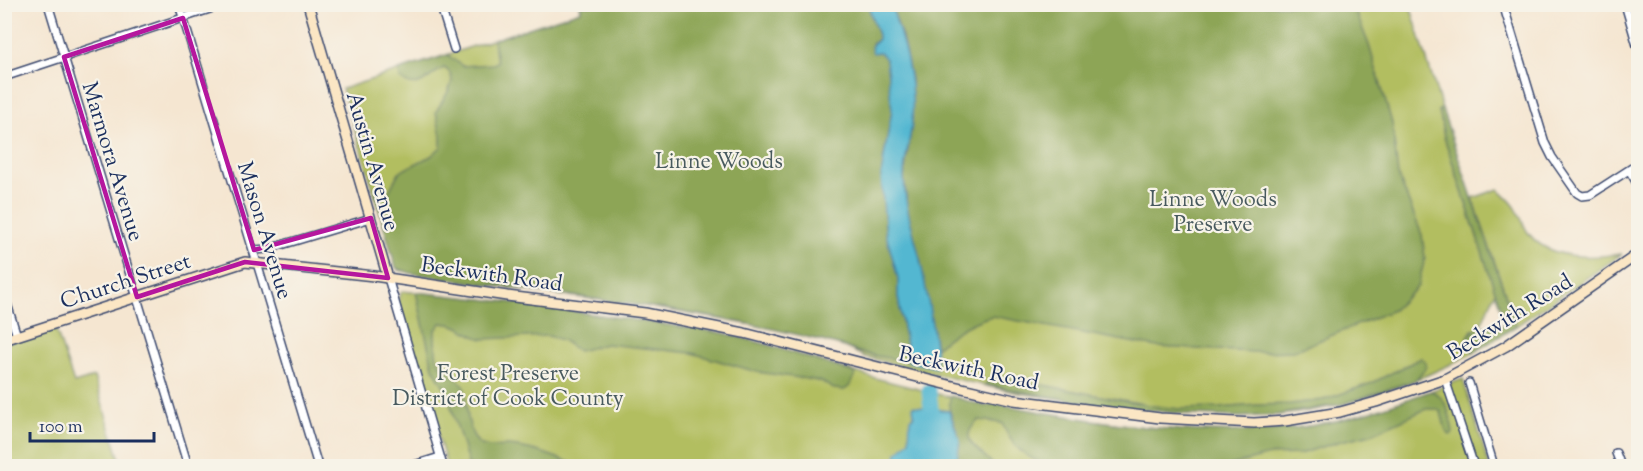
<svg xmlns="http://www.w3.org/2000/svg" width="1643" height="471" viewBox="0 0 1643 471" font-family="'Sorts Mill Goudy',serif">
<rect width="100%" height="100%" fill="#f7f3e8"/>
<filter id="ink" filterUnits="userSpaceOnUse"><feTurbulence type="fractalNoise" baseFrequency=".0167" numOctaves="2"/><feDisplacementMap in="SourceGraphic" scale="12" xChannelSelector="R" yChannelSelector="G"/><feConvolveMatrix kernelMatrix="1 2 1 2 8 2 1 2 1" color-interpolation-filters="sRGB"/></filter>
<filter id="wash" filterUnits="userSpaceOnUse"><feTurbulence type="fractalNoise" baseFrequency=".008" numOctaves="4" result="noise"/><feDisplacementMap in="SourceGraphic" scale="24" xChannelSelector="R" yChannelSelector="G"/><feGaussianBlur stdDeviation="1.35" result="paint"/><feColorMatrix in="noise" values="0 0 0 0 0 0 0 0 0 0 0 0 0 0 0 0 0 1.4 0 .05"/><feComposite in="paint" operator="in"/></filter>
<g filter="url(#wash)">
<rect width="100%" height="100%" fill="#f5e6d1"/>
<!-- green -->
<path fill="#b2be60" stroke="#66765f" stroke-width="1.5" d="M 580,5 L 1410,5 L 1442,109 L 1439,110 C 1444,135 1451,154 1458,177 C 1470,216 1482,253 1496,291 L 1480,327 L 1472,330 L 1468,337 L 1473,353 C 1413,385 1347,408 1279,415 C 1241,419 1203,414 1165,411 C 1116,406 1068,401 1020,393 C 968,383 916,369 865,357 L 845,347 L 787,331 L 645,306 L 492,286 L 398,270 L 342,89 L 581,11 Z
M 1498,189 C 1505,196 1513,202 1517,210 C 1521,217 1523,224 1527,231 C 1547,261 1591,258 1622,254 L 1516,326 L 1473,198 Z
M 402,291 L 517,303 L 723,333 L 765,344 L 871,377 L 985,406 L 991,405 L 992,403 C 1089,421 1197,440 1296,428 C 1354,421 1409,399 1463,379 L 1489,466 L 447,466 L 398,302 Z
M 55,327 L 74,383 L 94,377 L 122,466 L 5,466 L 4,344 Z"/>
<!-- forest -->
<path fill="#8da556" stroke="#546a5a" stroke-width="1.5" d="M 581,5 L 868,5 L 878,35 L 878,39 L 872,44 L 883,54 L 886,59 L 890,87 L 892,110 L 883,162 L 884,212 L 886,234 L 898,278 L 898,297 L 909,362 C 891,358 860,355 845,347 C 704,307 555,296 410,273 L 396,268 L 374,193 L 386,197 L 399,172 L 431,156 L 441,147 L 441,136 L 436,112 C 442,99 463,78 444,68 C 427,75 421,94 400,79 L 399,70 L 448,55 C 453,60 457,61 462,66 L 493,64 L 497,62 L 493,40 L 581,11 Z
M 891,5 L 1353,5 L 1369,45 L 1392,123 L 1398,175 L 1422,235 L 1425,258 L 1418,286 L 1393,310 L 1294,351 L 1255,352 L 1157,347 L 992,316 C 971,322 952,333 936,348 L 921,264 L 908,212 L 904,178 L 912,123 L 911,79 L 902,37 Z
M 1442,109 L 1516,326 L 1473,353 L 1468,337 C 1476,323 1492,327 1506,324 L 1444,137 L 1439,110 Z
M 416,292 L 517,303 L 723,333 L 765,344 L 856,373 L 849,387 L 844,390 L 834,389 L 822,382 L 807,379 L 757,372 L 692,353 L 606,344 L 578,351 L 562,340 L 548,336 L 483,339 C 465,335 464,324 441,323 L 435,331 C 435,369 438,362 464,385 C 467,401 466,426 476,440 C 483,450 496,446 506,446 C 532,447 555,457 579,466 L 469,466 L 446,390 L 433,368 Z
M 1421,358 L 1425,361 L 1426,367 L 1416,380 L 1343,404 L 1277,415 L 1241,417 L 1192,415 L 1093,404 L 985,385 L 988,381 L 1001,377 L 1154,406 L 1180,409 L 1218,408 L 1257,405 L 1290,404 L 1323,400 L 1372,383 Z
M 1431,391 C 1447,396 1451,418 1453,433 L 1450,435 L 1446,431 L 1441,412 L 1437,409 L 1426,409 L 1371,434 L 1341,441 L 1300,454 L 1270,455 L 1228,466 L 1048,466 C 1024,456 1013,449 1002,423 L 979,420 C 953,441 984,451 994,466 L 956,466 C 958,454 958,435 954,423 C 950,412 947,408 951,396 L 985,406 L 991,405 L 992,403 C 1091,422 1194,439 1295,428 C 1342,423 1386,407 1431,391 Z"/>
<!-- water -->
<path fill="#53b7d1" stroke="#377398" stroke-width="1.5" d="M 868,5 L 891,5 C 903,42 915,80 912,121 C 911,140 903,160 904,179 C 905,209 915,236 921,264 C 928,298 935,334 937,368 L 909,362 L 898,297 L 898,278 L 886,234 L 884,212 L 881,176 L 892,110 L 886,59 L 880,52 L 873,53 L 871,47 L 878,39 L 878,35 Z
M 913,406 L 949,411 L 960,440 L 956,466 L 895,466 L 897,453 L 909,441 L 910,419 L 914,416 Z"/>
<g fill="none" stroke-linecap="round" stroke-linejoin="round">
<!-- river -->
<path stroke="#53b7d1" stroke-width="15" d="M 929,391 L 938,466"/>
</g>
</g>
<g filter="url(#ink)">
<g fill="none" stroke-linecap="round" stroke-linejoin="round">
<!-- street casing -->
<g stroke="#3c4a6f" stroke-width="10">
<path id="street" d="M 48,4 L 188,466
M 179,4 L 318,466
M 440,4 L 454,49
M 1503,4 L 1545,143 L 1552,157 L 1577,193 L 1582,196 L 1590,195 L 1638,164
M 1625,4 L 1638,49
M 4,77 L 225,4
M 1629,170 L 1638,185
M 254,250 L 268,249 L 371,218
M 388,278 L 443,466
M 4,294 L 17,336
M 1445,379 L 1474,466
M 1469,383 L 1494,466
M 1616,453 L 1621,466
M 411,466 L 440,457"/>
</g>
<!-- secondary casing -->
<g stroke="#3c4a6f" stroke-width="12">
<path id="secondary" d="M 308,4 L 388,278
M 4,340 L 245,262 L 374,276 L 507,296 L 645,313 L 744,333 L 949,385 L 1014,400 L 1160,418 L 1254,423 L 1285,421 L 1340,412 L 1376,402 L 1445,379 L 1506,346 L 1638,254"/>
</g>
<!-- street -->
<use href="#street" stroke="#fff" stroke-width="7"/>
<!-- secondary -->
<use href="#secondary" stroke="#fbe6c4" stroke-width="9"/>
</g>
</g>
<!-- marked area -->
<path fill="none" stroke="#b5179e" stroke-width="4.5" stroke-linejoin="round" d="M 183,18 L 254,250 L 371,218 L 388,278 L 245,262 L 137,297 L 64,57 Z"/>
<g text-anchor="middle" stroke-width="4.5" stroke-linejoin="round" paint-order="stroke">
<!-- park labels -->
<g font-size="22" fill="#485a5f" stroke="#f7f3e8">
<text x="719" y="168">Linne Woods</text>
<text x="1213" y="206">Linne Woods<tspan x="1213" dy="25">Preserve</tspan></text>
<text x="508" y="380">Forest Preserve<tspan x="508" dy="25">District of Cook County</tspan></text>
</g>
<!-- street labels -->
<g font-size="22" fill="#1b2f5e" stroke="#f7f3e8">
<text transform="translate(114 161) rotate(73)" y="8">Marmora Avenue</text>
<text transform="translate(374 161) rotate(74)" y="8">Austin Avenue</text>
<text transform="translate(266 230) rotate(73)" y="8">Mason Avenue</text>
<text transform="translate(492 273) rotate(8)" y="8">Beckwith Road</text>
<text transform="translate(125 280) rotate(-18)" y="8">Church Street</text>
<text transform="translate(1509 316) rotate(-32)" y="8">Beckwith Road</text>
<text transform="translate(969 367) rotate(12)" y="8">Beckwith Road</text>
</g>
</g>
<!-- margin -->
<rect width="1643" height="471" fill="none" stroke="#f7f3e8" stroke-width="24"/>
<!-- scale -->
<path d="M30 432v9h124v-9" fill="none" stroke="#1b2f5e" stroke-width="3"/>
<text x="39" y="432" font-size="18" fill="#1b2f5e" stroke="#f7f3e8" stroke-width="4.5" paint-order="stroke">100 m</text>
</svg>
